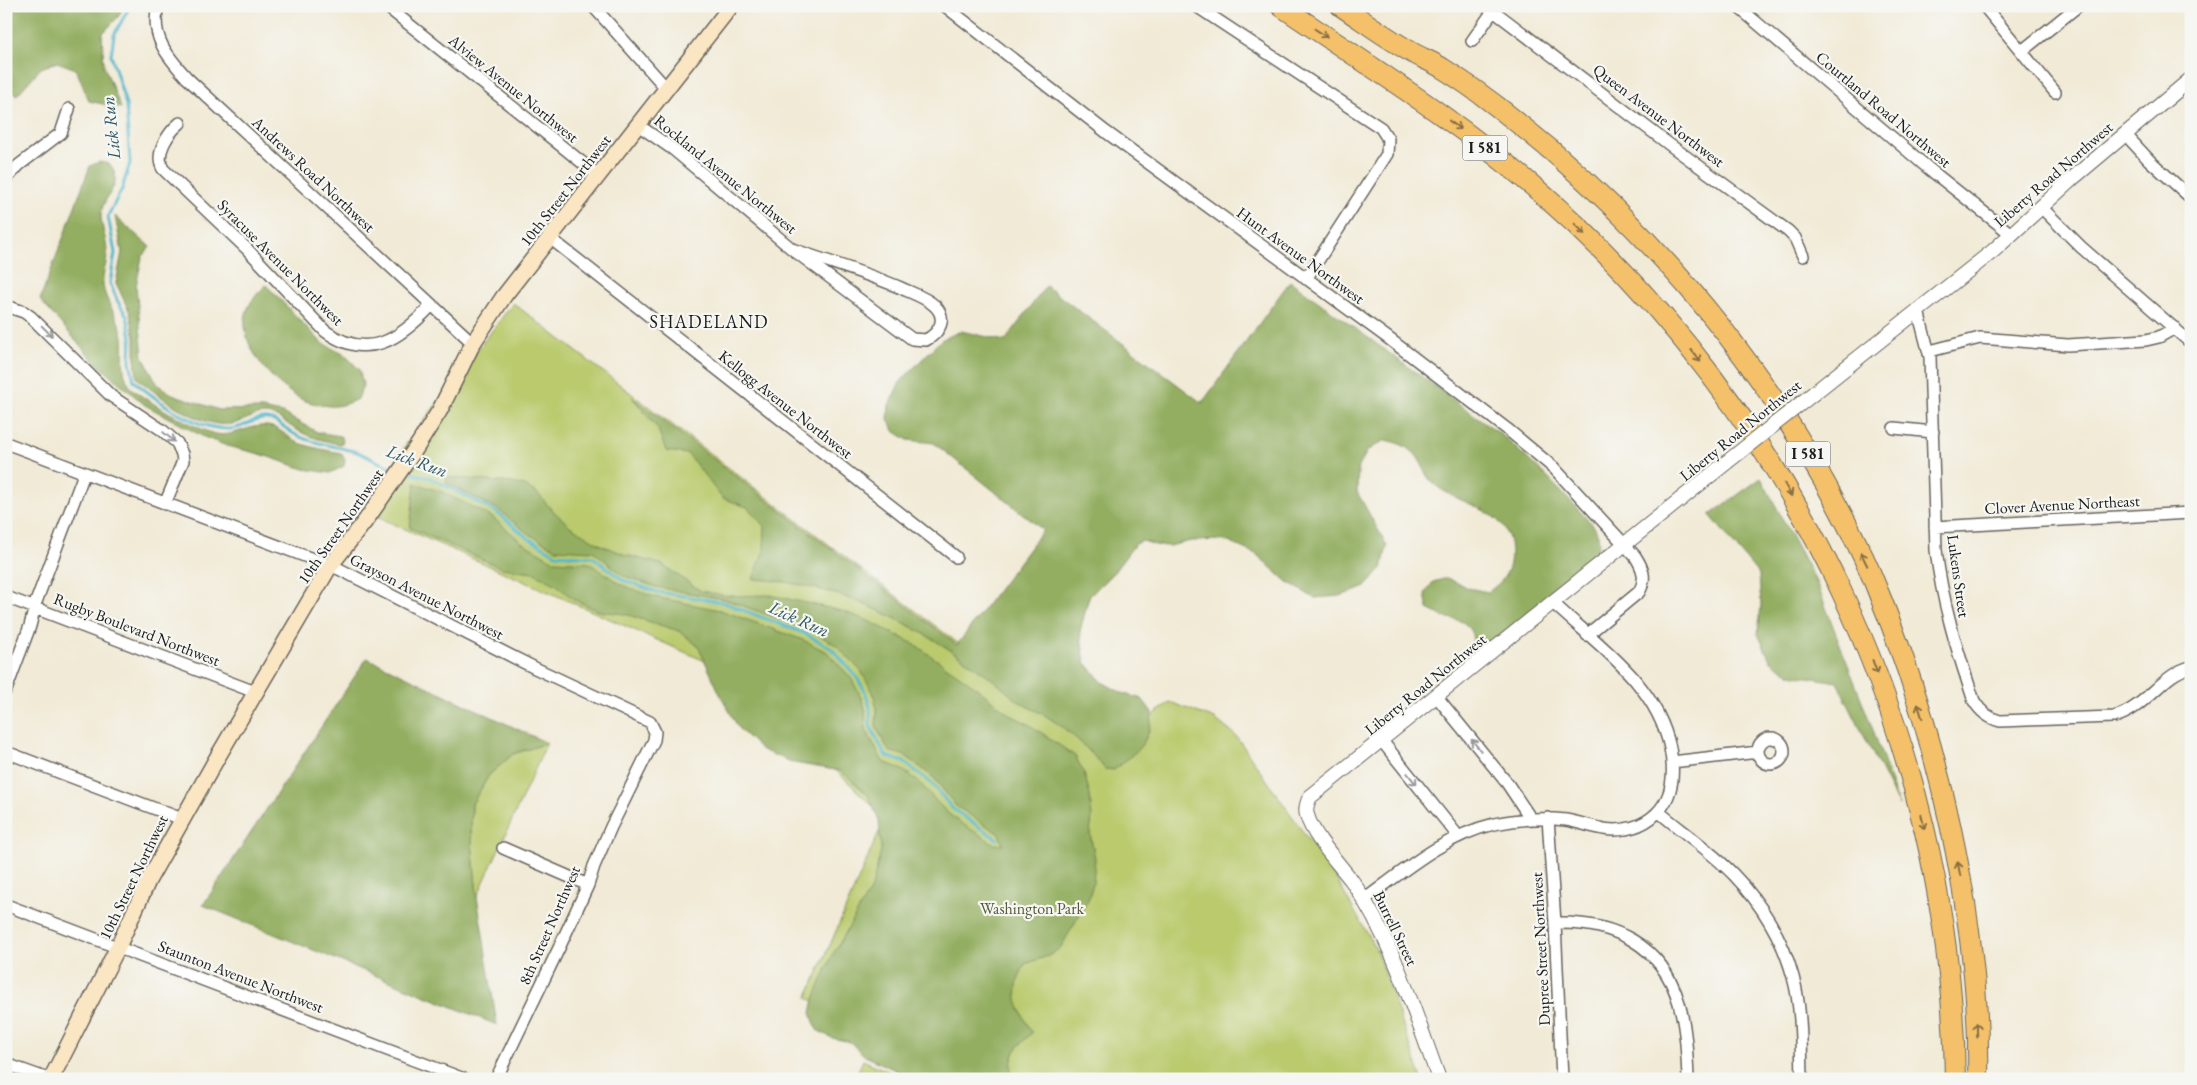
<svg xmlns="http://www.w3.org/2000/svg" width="2197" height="1085" viewBox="0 0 2197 1085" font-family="'EB Garamond',serif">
<rect width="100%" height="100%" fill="#f6f6f2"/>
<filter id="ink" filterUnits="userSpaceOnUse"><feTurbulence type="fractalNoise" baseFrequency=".02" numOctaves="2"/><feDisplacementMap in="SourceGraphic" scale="10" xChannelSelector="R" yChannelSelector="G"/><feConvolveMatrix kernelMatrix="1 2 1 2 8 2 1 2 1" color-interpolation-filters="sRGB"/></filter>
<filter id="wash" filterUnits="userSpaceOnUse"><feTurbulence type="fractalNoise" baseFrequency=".0096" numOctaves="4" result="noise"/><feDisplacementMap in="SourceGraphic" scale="20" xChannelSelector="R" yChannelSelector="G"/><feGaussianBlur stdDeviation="1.12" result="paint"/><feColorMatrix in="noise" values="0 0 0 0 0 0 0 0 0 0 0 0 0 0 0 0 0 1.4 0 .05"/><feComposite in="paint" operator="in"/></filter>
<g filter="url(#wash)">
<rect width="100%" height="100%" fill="#f1ead6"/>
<!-- green -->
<path fill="#baca6d" stroke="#6b7344" d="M 513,303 L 1103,754 L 1170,702 L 1215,719 L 1236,736 L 1336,879 L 1375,947 L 1422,1079 L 950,1079 L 955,1065 L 807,998 L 885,818 L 739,676 L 371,514 L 406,444 Z
M 547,743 L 477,897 L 471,831 L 472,804 L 489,775 L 513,754 Z
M 863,1060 L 905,1079 L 855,1079 Z"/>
<!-- forest -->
<path fill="#93ae60" stroke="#58653e" d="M 6,6 L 124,6 L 118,17 L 102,34 L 104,66 L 121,108 L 89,101 L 76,69 L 57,62 L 41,68 L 17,95 L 6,88 Z
M 99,162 L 110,164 C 126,185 101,196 101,216 C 102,229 107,241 107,254 C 107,264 102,274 103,284 C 104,301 120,318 123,337 C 125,353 120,370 129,385 C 138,398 199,430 215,434 C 234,438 249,424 267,426 C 279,427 287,437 297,442 C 311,448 326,450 341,453 L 345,459 L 344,466 L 330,473 L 304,469 L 260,454 L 227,446 L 204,437 L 145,405 L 95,362 L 40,300 L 90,166 Z
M 115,216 L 150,247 L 142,257 L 136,286 L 143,357 L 158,385 L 172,394 L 219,410 L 262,409 L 282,413 L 317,432 L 340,436 L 343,439 L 342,443 L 339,444 C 325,441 311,438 299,431 C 288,426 278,414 265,414 C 254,414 243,422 232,424 C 201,429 160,397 137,378 L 135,359 L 135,338 L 130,313 L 116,283 L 122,252 Z
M 1290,281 L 1502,435 L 1547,477 L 1593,525 C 1602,539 1600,549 1590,563 L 1438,688 L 1434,683 C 1449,672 1487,648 1467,626 C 1461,618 1450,620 1442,616 C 1437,614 1433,611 1428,609 L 1425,594 L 1433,582 L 1447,578 L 1468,588 L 1488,592 C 1504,581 1511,571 1511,552 C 1510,504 1456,508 1430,480 C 1426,476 1424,468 1421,463 C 1414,448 1400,443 1385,440 L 1367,451 L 1358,469 L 1357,492 L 1387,546 L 1382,569 L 1364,588 L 1340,596 L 1314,598 L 1286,581 L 1256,554 L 1224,540 L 1191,541 L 1169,546 L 1155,545 L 1143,541 L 1135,544 L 1114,572 L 1089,597 L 1080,631 L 1085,662 L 1102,682 L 1122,693 L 1142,699 L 1152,712 C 1150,744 1137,751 1114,770 L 1105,769 C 1088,748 1069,730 1046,716 C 1038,711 1028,708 1020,702 C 1008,694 999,684 987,675 C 917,625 841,583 753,579 L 764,550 L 765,526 L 747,507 L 722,498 L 688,454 L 666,451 L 658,429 L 632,397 L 957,645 L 1043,530 L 934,443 L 908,440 L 895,432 L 888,420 L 889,405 L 900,382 L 941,340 L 961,331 L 1005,341 L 1046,286 L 1202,403 Z
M 266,285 L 322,343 L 345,355 L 359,369 L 363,385 L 358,399 C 349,403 339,407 329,406 C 321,405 310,403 303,400 C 277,387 242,350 245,320 C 246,305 256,295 266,285 Z
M 447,477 L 512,483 L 525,486 L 538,494 L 550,508 L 570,526 L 599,544 L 626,555 L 661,564 L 701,591 L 727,596 L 770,595 L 842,611 L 869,621 L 914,644 L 973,685 L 1009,714 L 1030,725 L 1075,756 L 1084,773 L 1090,795 L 1092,817 L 1090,834 L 1095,858 L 1093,883 L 1089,898 L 1061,947 L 1051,955 L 1025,964 C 1009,994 1018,1006 1032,1033 C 1014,1049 1010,1055 1011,1079 L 915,1079 L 865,1056 L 850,1042 L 832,1038 L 817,1030 L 811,1013 L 814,999 L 832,956 L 872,887 L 881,850 L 879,820 L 868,795 L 841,771 L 794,763 L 762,750 L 739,729 L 720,694 L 698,646 L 679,631 L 625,614 L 599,611 L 573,599 L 557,585 L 533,572 L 502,568 L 410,528 L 415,483 L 442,492 L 492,517 L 523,543 L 554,561 L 589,563 L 622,585 L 654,597 L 720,610 L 803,640 L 827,652 L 851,678 L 860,695 L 865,708 L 866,730 L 883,762 C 918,773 924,791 949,814 C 962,825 980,834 994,844 L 1003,845 L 999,834 L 956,806 L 934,778 L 906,756 L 889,751 L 876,727 L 877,709 L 873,692 L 861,671 L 836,645 L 810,630 L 724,599 L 656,587 L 624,576 L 593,551 L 556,549 L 529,534 L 497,509 L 446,483 Z
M 1761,478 L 1816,582 L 1875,735 L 1899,806 L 1837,682 L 1790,674 L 1770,660 L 1758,634 L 1761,605 L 1759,575 L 1710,515 Z
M 367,658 L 547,743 L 513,754 L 489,775 L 472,804 L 471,831 L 477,897 L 497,1025 L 203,905 Z"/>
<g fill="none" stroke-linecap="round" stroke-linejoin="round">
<!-- stream -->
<path stroke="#4eb5cd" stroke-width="3" d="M 130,6 L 114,35 L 111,55 L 126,105 L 130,163 L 122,189 L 108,216 L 115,253 L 110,283 L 118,302 L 127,316 L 131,337 L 130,361 L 134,381 C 160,403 196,430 231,429 C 244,428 255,417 268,419 C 280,421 287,431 298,436 C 317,445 337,446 357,452 C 370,457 382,465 395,469
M 406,472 L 431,478 L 496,512 L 528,538 L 556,554 L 593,557 L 623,580 L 657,592 L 722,602 L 806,634 L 832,649 L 855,675 L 865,691 L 870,707 L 870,726 L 886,756 L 904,762 L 930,782 L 953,809 L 997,839"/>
</g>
</g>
<g filter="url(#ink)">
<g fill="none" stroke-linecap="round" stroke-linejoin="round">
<!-- minor casing -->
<g stroke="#67645d" stroke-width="14">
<path id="minor" d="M 158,6 C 150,37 168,57 187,78 L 473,343
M 386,6 L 599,176
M 593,6 L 667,89
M 945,6 L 1106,132 L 1388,338 L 1507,429 L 1554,468 L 1635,556 C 1643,568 1647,579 1639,592 L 1587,635
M 1196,6 L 1381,128 L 1388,139 L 1387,154 L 1306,279
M 1487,6 L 1670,145 L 1788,231 L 1795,238 L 1803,256
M 1737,6 L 1928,168 L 2011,234
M 1984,6 L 2055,92
M 1472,41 L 1493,11
M 2022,51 L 2078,6
M 180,123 C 168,133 154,154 163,169 L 246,248 L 325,331 C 368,362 400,339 431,306
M 638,125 L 674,150 L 792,249
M 2125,134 L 2149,160 L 2191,198
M 6,179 L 19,165 L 61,133 L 69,109
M 2041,207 L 2081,247 L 2191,343
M 550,238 L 956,557
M 792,249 C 829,262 866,273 901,288 C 912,293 927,298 935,306 C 948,319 939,333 926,340 L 912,339 Z
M 6,306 L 24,312 L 31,317 L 111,396 L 162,430 L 177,443 L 182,454 L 183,461 L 165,504
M 1918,311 L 1930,357 L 1936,550 C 1942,602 1957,650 1974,701 C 1980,711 1988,718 2000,721 L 2114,717 C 2145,709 2163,673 2191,667
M 1930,351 L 1980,338 L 2068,345 L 2146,340 L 2159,337 L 2175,328
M 1894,428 L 1933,432
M 6,443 L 339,569 L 535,668 L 650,722 L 655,732 L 654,740 L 611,827 L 594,866 L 588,885 L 559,948 L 496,1079
M 1935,527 L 2191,513
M 6,597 L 255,692
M 6,690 L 30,626 L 36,602 L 84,474
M 1437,697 L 1507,783 L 1531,819
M1758 751a13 13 0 1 1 26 0a13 13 0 1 1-26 0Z
M 1382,741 L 1458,836
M 6,752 L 182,819
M 1672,762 L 1758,752
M 1659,812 C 1684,833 1712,852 1734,875 C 1761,903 1783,939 1793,977 C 1802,1009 1801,1045 1802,1079
M 1548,818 L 1555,923 L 1562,1079
M 503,848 L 588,885
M 1364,900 C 1405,870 1444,836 1494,824 C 1518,819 1541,817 1566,820 C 1585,823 1605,833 1625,829 C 1644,826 1661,814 1668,796 C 1674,781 1673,763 1670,748 C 1656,683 1599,646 1553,603
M 6,905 L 464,1079
M 1555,923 C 1613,921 1662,944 1679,1003 C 1686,1028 1687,1053 1688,1079
M 6,1064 L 48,1079"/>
</g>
<!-- tertiary casing -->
<g stroke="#67645d" stroke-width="16">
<path id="tertiary" d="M 1814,393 L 1993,251 L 2073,178 L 2191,79
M 1439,1079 C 1414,1011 1393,941 1352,881 C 1339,864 1312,835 1307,815 C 1305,809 1307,803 1310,797 L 1727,462"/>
</g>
<!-- secondary casing -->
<g stroke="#67645d" stroke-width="18">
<path id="secondary" d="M 51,1079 L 118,947 L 149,879 L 217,758 L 330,566 L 366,520 L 416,448 L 440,410 L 473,343 L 504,296 L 731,6"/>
</g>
<!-- motorway casing -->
<g stroke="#67645d" stroke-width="22">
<path id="motorway" d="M 1281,6 C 1369,66 1460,122 1541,193 C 1795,414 1951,741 1955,1079
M 1341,6 C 1365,22 1388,39 1413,53 C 1422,58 1433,62 1442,68 C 1481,92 1517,122 1552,151 C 1662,246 1756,359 1826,485 C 1843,516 1860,547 1873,579 C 1906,658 1932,741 1950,824 C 1968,907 1980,993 1978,1079"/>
</g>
<!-- minor -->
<use href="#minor" stroke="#fff" stroke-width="11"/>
<!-- tertiary -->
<use href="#tertiary" stroke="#fff" stroke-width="14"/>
<!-- secondary -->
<use href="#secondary" stroke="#fbe6c3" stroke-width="15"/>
<!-- motorway -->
<use href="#motorway" stroke="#f4c16a" stroke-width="20"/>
<!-- tertiary-bridge casing -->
<g stroke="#67645d" stroke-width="16" stroke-linecap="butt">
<path id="tertiary-bridge" d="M 1727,462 L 1814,393"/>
</g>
<!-- tertiary-bridge -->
<use href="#tertiary-bridge" stroke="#fff" stroke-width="14"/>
</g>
<!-- one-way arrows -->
<defs><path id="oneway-shaft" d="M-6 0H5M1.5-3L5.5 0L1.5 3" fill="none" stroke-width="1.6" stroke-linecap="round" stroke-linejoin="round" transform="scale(1.25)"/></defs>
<g stroke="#886e43">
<use href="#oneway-shaft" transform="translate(1321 33) rotate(33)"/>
<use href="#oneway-shaft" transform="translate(1455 125) rotate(36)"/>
<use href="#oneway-shaft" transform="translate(1580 229) rotate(44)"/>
<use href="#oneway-shaft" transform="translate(1696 356) rotate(52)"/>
<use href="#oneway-shaft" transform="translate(1788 490) rotate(60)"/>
<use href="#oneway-shaft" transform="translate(1864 559) rotate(-116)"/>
<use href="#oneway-shaft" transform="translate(1875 667) rotate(70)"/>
<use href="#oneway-shaft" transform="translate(1920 711) rotate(-108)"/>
<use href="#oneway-shaft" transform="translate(1923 822) rotate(77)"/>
<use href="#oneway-shaft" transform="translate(1959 869) rotate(-101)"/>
<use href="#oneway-shaft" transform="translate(1977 1030) rotate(-92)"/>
</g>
<g stroke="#999">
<use href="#oneway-shaft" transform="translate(47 331) rotate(45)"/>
<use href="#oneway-shaft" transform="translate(169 437) rotate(40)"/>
<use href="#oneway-shaft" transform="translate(1476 745) rotate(-129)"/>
<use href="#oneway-shaft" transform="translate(1412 779) rotate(51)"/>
</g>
</g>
<g text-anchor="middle" stroke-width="4.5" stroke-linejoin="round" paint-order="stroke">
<!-- shield labels -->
<g fill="#f6f6f2" stroke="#5d5d5c" stroke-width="1">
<rect x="1462.5" y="135.5" width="45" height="25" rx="4"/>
<rect x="1785.5" y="441.5" width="45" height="25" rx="4"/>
</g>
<g font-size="15" font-weight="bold" fill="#1c1c1c">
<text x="1485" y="153">I 581</text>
<text x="1808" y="459">I 581</text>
</g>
<!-- street labels -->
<g font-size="16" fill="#1c1c1c" stroke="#f6f6f2">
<text transform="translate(514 88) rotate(39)" y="6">Alview Avenue Northwest</text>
<text transform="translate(1884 109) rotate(40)" y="6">Courtland Road Northwest</text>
<text transform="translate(1659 115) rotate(37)" y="6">Queen Avenue Northwest</text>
<text transform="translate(314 174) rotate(43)" y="6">Andrews Road Northwest</text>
<text transform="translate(726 174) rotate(39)" y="6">Rockland Avenue Northwest</text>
<text transform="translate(2053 174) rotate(-41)" y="6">Liberty Road Northwest</text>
<text transform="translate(565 190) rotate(-52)" y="6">10th Street Northwest</text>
<text transform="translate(1301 255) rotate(36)" y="6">Hunt Avenue Northwest</text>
<text transform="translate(281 262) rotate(45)" y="6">Syracuse Avenue Northwest</text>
<text transform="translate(786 404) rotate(38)" y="6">Kellogg Avenue Northwest</text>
<text transform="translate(1740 430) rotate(-39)" y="6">Liberty Road Northwest</text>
<text transform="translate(2062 504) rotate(-3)" y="6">Clover Avenue Northeast</text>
<text transform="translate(340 526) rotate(-55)" y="6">10th Street Northwest</text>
<text transform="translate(1959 576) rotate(82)" y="6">Lukens Street</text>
<text transform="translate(427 596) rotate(27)" y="6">Grayson Avenue Northwest</text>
<text transform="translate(137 629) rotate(21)" y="6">Rugby Boulevard Northwest</text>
<text transform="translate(1425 684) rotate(-39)" y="6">Liberty Road Northwest</text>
<text transform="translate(133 877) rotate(-64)" y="6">10th Street Northwest</text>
<text transform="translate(549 925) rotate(-66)" y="6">8th Street Northwest</text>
<text transform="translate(1396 928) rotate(64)" y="6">Burrell Street</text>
<text transform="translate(1540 949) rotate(-93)" y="6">Dupree Street Northwest</text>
<text transform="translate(241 976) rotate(21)" y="6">Staunton Avenue Northwest</text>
</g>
<!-- park labels -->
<g font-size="16" fill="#535938" stroke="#f6f6f2">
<text x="1032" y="914">Washington Park</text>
</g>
<!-- water labels -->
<g font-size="18" font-style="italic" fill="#305963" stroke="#f6f6f2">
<text transform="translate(111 128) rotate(-96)" y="6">Lick Run</text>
<text transform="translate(417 461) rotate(20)" y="6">Lick Run</text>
<text transform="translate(799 619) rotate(24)" y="6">Lick Run</text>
</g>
<!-- neighbourhood labels -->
<g font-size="18" letter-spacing="1" fill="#1c1c1c" stroke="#f6f6f2">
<text x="709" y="328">SHADELAND</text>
</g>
</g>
<!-- margin -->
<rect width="2197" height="1085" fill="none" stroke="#f6f6f2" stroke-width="25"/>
</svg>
